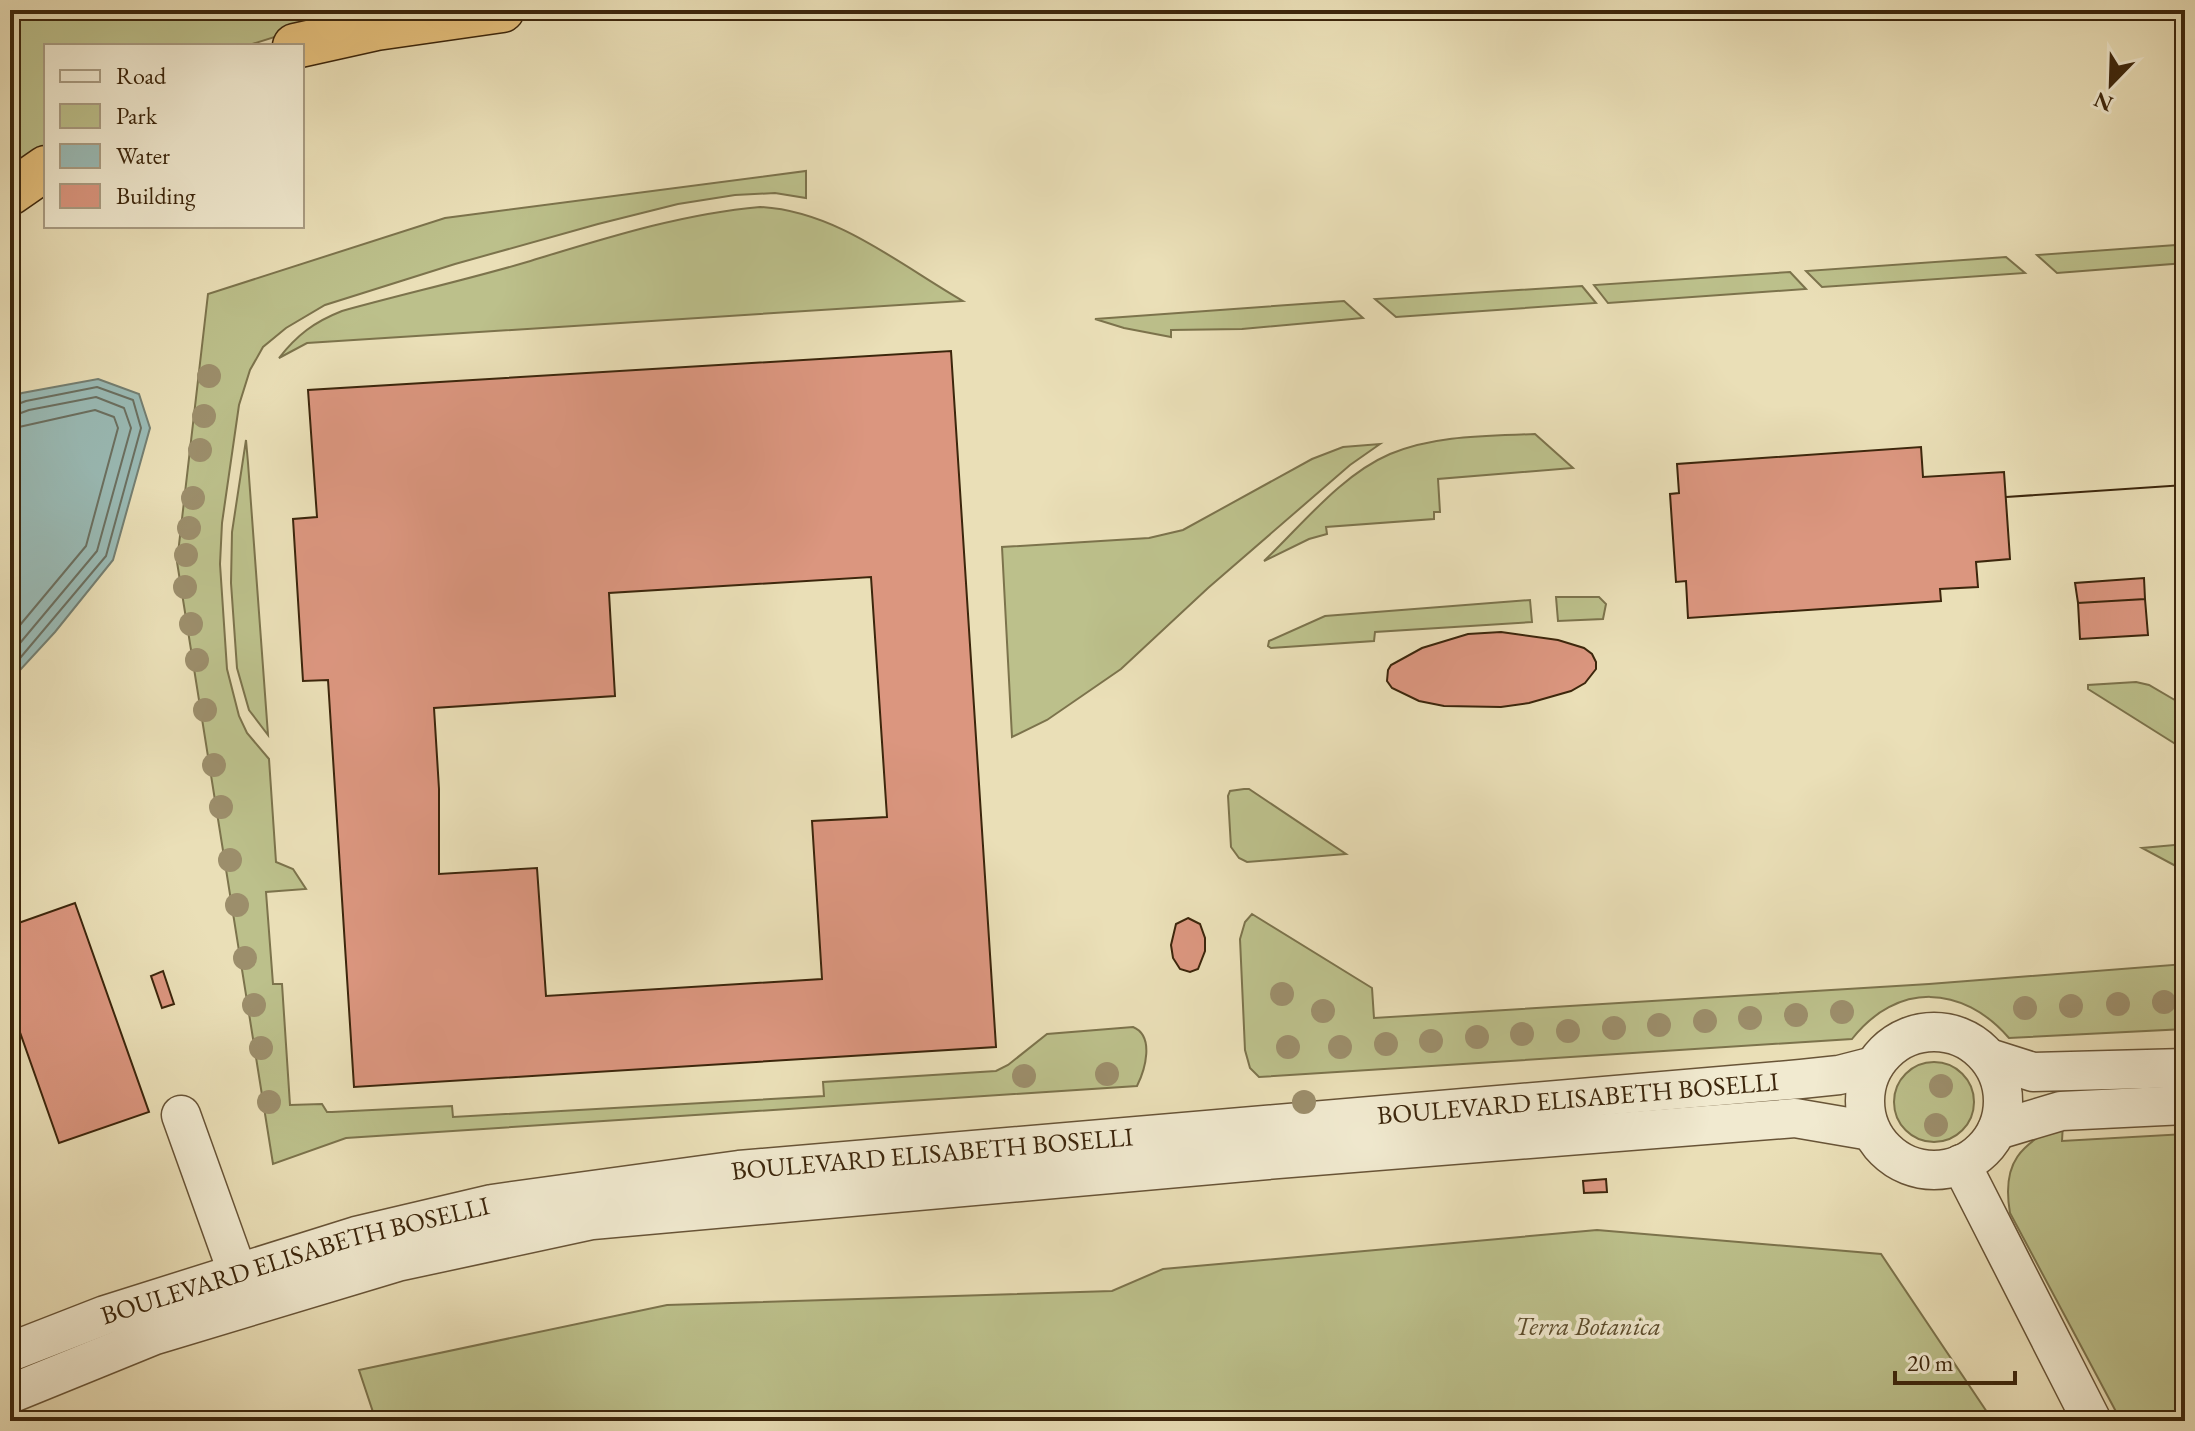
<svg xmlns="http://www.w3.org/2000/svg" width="2195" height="1431" viewBox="0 0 2195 1431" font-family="'EB Garamond',serif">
<rect width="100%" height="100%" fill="#eadfb7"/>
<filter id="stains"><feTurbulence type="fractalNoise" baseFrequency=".0025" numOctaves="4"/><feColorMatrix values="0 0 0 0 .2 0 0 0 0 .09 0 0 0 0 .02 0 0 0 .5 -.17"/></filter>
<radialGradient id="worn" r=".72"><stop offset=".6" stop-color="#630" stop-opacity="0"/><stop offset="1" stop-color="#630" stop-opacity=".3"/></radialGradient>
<!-- green -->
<path fill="#bcc08b" stroke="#7c734c" stroke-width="2" d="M 10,10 L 394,10 L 325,21 L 246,46 L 46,46 L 46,150 L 10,176 Z
M 806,171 L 806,198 L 775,193 L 735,195 L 678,204 L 598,224 L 455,264 L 325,305 L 286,328 L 263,347 L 250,370 L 239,405 L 222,523 L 220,564 L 227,669 L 239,716 L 247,733 L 269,759 L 276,862 L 293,869 L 306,889 L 266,892 L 273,984 L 282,984 L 290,1105 L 322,1104 L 327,1112 L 332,1112 L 452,1106 L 453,1117 L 824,1096 L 823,1082 L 996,1071 L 1008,1065 L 1047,1034 L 1133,1027 C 1155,1036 1145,1070 1137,1086 L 346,1138 L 273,1164 L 177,562 L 208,294 L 445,218 Z
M 760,207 C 836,211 899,264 963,301 L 307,343 L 279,358 C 297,335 314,322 342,311 C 403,294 466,280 527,262 C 603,239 680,214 760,207 Z
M 2176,245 L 2185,249 L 2185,263 L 2057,273 L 2037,255 Z
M 2006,257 L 2025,273 L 1822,287 L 1806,271 Z
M 1790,272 L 1806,289 L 1608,303 L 1594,285 Z
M 1582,286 L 1596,303 L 1396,317 L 1375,299 Z
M 1344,301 L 1363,318 L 1242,329 L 1171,330 L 1171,337 L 1124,328 L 1095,319 Z
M 1535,434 L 1573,468 L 1438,479 L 1440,512 L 1434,512 L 1434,519 L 1326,527 L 1327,534 L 1309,539 L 1264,561 C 1302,525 1341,475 1390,454 C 1435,435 1487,436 1535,434 Z
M 246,440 L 248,463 L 268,735 L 249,710 L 237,668 L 231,583 L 232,532 Z
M 1380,444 L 1350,465 L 1208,588 L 1121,669 L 1047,720 L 1012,737 L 1002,547 L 1149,538 L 1183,530 L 1312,459 L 1343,447 Z
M 1556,597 L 1599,597 L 1606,604 L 1603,619 L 1558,621 Z
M 1530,600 L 1532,622 L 1375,632 L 1374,641 L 1271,648 L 1268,646 L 1269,641 L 1325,616 Z
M 2136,682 L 2149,685 L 2185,706 L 2185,750 L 2088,689 L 2088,685 Z
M 1244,789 L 1249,789 L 1346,854 L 1247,862 L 1239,858 L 1231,847 L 1228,796 L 1230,791 Z
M 2185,844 L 2185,871 L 2142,848 Z
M 1252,914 L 1372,988 L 1374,1018 L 1929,984 L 2185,964 L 2185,1029 L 2009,1038 C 1962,984 1897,982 1852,1039 L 1259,1077 L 1250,1068 L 1245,1050 L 1240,939 L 1245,922 Z
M1894 1102a40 40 0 1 1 80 0a40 40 0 1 1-80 0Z
M 2063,1123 L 2062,1141 L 2185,1134 L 2185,1421 L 2121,1421 L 2010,1213 C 2001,1161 2021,1145 2063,1123 Z
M 1597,1230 L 1881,1254 L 1993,1421 L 376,1421 L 359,1370 L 667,1305 L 1112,1291 L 1163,1269 Z"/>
<!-- water -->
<path fill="#9abbb6" stroke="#747f72" stroke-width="2" d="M 98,379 L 139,394 L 150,428 L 113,560 L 55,632 L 10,681 L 10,400 L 22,393 Z"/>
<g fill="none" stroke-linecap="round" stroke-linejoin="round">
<!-- shore -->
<path stroke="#6b7061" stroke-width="2" d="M 10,407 L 26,401 L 97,387 L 133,400 L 141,428 L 106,556 L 10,670
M 10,417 L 29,410 L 96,397 L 124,408 L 131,428 L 97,551 L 10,655
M 10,429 L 95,410 L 114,417 L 118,428 L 86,546 L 10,637"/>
</g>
<!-- building -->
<path fill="#db967f" stroke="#3c260c" stroke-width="2" fill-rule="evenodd" d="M 951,351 L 996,1047 L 354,1087 L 328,680 L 303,681 L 293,519 L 317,517 L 308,390 ZM 871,577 L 887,817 L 812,821 L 822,979 L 546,996 L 537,868 L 439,874 L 439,789 L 434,708 L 615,696 L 609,593 Z
M 1921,447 L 1923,477 L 2004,472 L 2010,559 L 1976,562 L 1978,587 L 1940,589 L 1941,601 L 1688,618 L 1686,581 L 1676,582 L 1670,494 L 1679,493 L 1677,464 Z
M 2144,578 L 2145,599 L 2078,603 L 2075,583 Z
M 2145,599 L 2148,635 L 2080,639 L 2078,603 Z
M 1501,632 L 1558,640 L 1584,648 L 1592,654 L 1596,662 L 1596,669 L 1585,683 L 1571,691 L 1529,703 L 1501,707 L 1444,706 L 1419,701 L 1392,688 L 1387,681 L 1388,670 L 1391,665 L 1422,648 L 1468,634 Z
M 75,903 L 149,1112 L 59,1143 L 10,1004 L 10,926 Z
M 1188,918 L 1200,924 L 1205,938 L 1205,951 L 1198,969 L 1190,972 L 1180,969 L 1173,958 L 1171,945 L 1176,924 Z
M 163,971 L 174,1004 L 162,1008 L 151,976 Z
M 1606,1179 L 1607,1192 L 1584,1193 L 1583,1181 Z"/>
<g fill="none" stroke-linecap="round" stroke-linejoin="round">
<!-- minor casing -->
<g stroke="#685437" stroke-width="41">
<g id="minor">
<circle cx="1934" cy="1101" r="69"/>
<path d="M 1989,1058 L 2033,1072 L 2185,1068"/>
<path d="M 181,1115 L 238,1274"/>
<path d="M 1997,1130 L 2061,1111 L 2185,1105"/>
<path d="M 1961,1164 L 2092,1421"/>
<path id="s1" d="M 10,1352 L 105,1315 L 356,1236 L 492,1204 L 739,1170 L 1801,1079 L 1839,1075 L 1874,1066"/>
<path d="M 10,1394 L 155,1335 L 397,1262 L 592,1220 L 1290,1158 L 1795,1118 L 1871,1131"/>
</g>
</g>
<!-- highway casing -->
<g stroke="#3c260c" stroke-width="47">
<path id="highway" d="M 295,46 L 376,28 L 502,10
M 10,193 L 46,168"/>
</g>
<!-- minor -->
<use href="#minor" stroke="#f1ead0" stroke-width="38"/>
<!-- highway -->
<use href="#highway" stroke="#e5c07c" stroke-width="44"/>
<!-- tram -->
<path stroke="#3c260c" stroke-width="2" d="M 2006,497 L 2185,485"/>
</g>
<!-- trees -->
<g fill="#9c8e6b">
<circle cx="209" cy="376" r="12"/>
<circle cx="204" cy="416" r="12"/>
<circle cx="200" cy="450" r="12"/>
<circle cx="193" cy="498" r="12"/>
<circle cx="189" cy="528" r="12"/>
<circle cx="186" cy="555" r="12"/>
<circle cx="185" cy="587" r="12"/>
<circle cx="191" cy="624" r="12"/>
<circle cx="197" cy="660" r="12"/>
<circle cx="205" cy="710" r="12"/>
<circle cx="214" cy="765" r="12"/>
<circle cx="221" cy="807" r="12"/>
<circle cx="230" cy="860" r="12"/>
<circle cx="237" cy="905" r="12"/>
<circle cx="245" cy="958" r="12"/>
<circle cx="1282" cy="994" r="12"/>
<circle cx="2164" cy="1002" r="12"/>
<circle cx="2118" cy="1004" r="12"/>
<circle cx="254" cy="1005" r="12"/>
<circle cx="2071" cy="1006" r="12"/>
<circle cx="2025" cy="1008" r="12"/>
<circle cx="1323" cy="1011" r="12"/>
<circle cx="1842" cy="1012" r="12"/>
<circle cx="1796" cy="1015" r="12"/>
<circle cx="1750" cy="1018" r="12"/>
<circle cx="1705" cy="1021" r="12"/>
<circle cx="1659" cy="1025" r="12"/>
<circle cx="1614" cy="1028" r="12"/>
<circle cx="1568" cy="1031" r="12"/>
<circle cx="1522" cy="1034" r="12"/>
<circle cx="1477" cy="1037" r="12"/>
<circle cx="1431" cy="1041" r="12"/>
<circle cx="1386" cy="1044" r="12"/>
<circle cx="1288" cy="1047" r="12"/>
<circle cx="1340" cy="1047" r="12"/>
<circle cx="261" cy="1048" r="12"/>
<circle cx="1107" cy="1074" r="12"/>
<circle cx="1024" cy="1076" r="12"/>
<circle cx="1941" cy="1086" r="12"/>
<circle cx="269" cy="1102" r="12"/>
<circle cx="1304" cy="1102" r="12"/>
<circle cx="1936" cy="1125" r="12"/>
</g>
<g text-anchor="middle" stroke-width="8" stroke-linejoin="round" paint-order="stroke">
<!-- street labels -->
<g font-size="26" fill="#3c260c" stroke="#f1ead0">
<text dy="9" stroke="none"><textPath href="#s1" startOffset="1596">BOULEVARD ELISABETH BOSELLI</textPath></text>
<text dy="9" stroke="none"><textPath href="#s1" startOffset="948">BOULEVARD ELISABETH BOSELLI</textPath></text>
<text dy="9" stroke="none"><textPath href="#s1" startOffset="300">BOULEVARD ELISABETH BOSELLI</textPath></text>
</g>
<!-- park labels -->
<g font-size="26" font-style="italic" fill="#5c4c2c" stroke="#f1ead0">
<text x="1588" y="1335">Terra Botanica</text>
</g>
</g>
<!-- margin -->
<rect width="2195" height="1431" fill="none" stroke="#eadfb7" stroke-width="40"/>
<rect x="12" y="12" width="2171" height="1407" fill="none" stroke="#3c260c" stroke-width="4"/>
<rect x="20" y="20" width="2155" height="1391" fill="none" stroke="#3c260c" stroke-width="2"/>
<!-- legend -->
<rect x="44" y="44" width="260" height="184" fill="#f1ead0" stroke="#a99c82" stroke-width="2"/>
<rect x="60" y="70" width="40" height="12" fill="#f1ead0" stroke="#a99c82" stroke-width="2"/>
<text x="116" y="84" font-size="24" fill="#3c260c">Road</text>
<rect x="60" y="104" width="40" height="24" fill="#bcc08b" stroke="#a99c82" stroke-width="2"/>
<text x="116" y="124" font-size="24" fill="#3c260c">Park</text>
<rect x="60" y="144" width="40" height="24" fill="#9abbb6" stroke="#a99c82" stroke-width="2"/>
<text x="116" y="164" font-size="24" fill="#3c260c">Water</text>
<rect x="60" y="184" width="40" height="24" fill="#db967f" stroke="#a99c82" stroke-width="2"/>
<text x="116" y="204" font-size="24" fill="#3c260c">Building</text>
<!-- north arrow -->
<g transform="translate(2111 84) rotate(203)" stroke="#f1ead0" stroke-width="6" paint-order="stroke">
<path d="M0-6L14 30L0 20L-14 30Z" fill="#3c260c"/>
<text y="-12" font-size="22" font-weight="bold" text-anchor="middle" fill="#3c260c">N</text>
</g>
<!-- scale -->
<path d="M1895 1371v12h120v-12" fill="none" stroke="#3c260c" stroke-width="4"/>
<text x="1907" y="1371" font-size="24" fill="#3c260c" stroke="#f1ead0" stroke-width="6" paint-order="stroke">20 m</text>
<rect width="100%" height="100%" filter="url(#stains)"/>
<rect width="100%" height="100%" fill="url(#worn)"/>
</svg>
